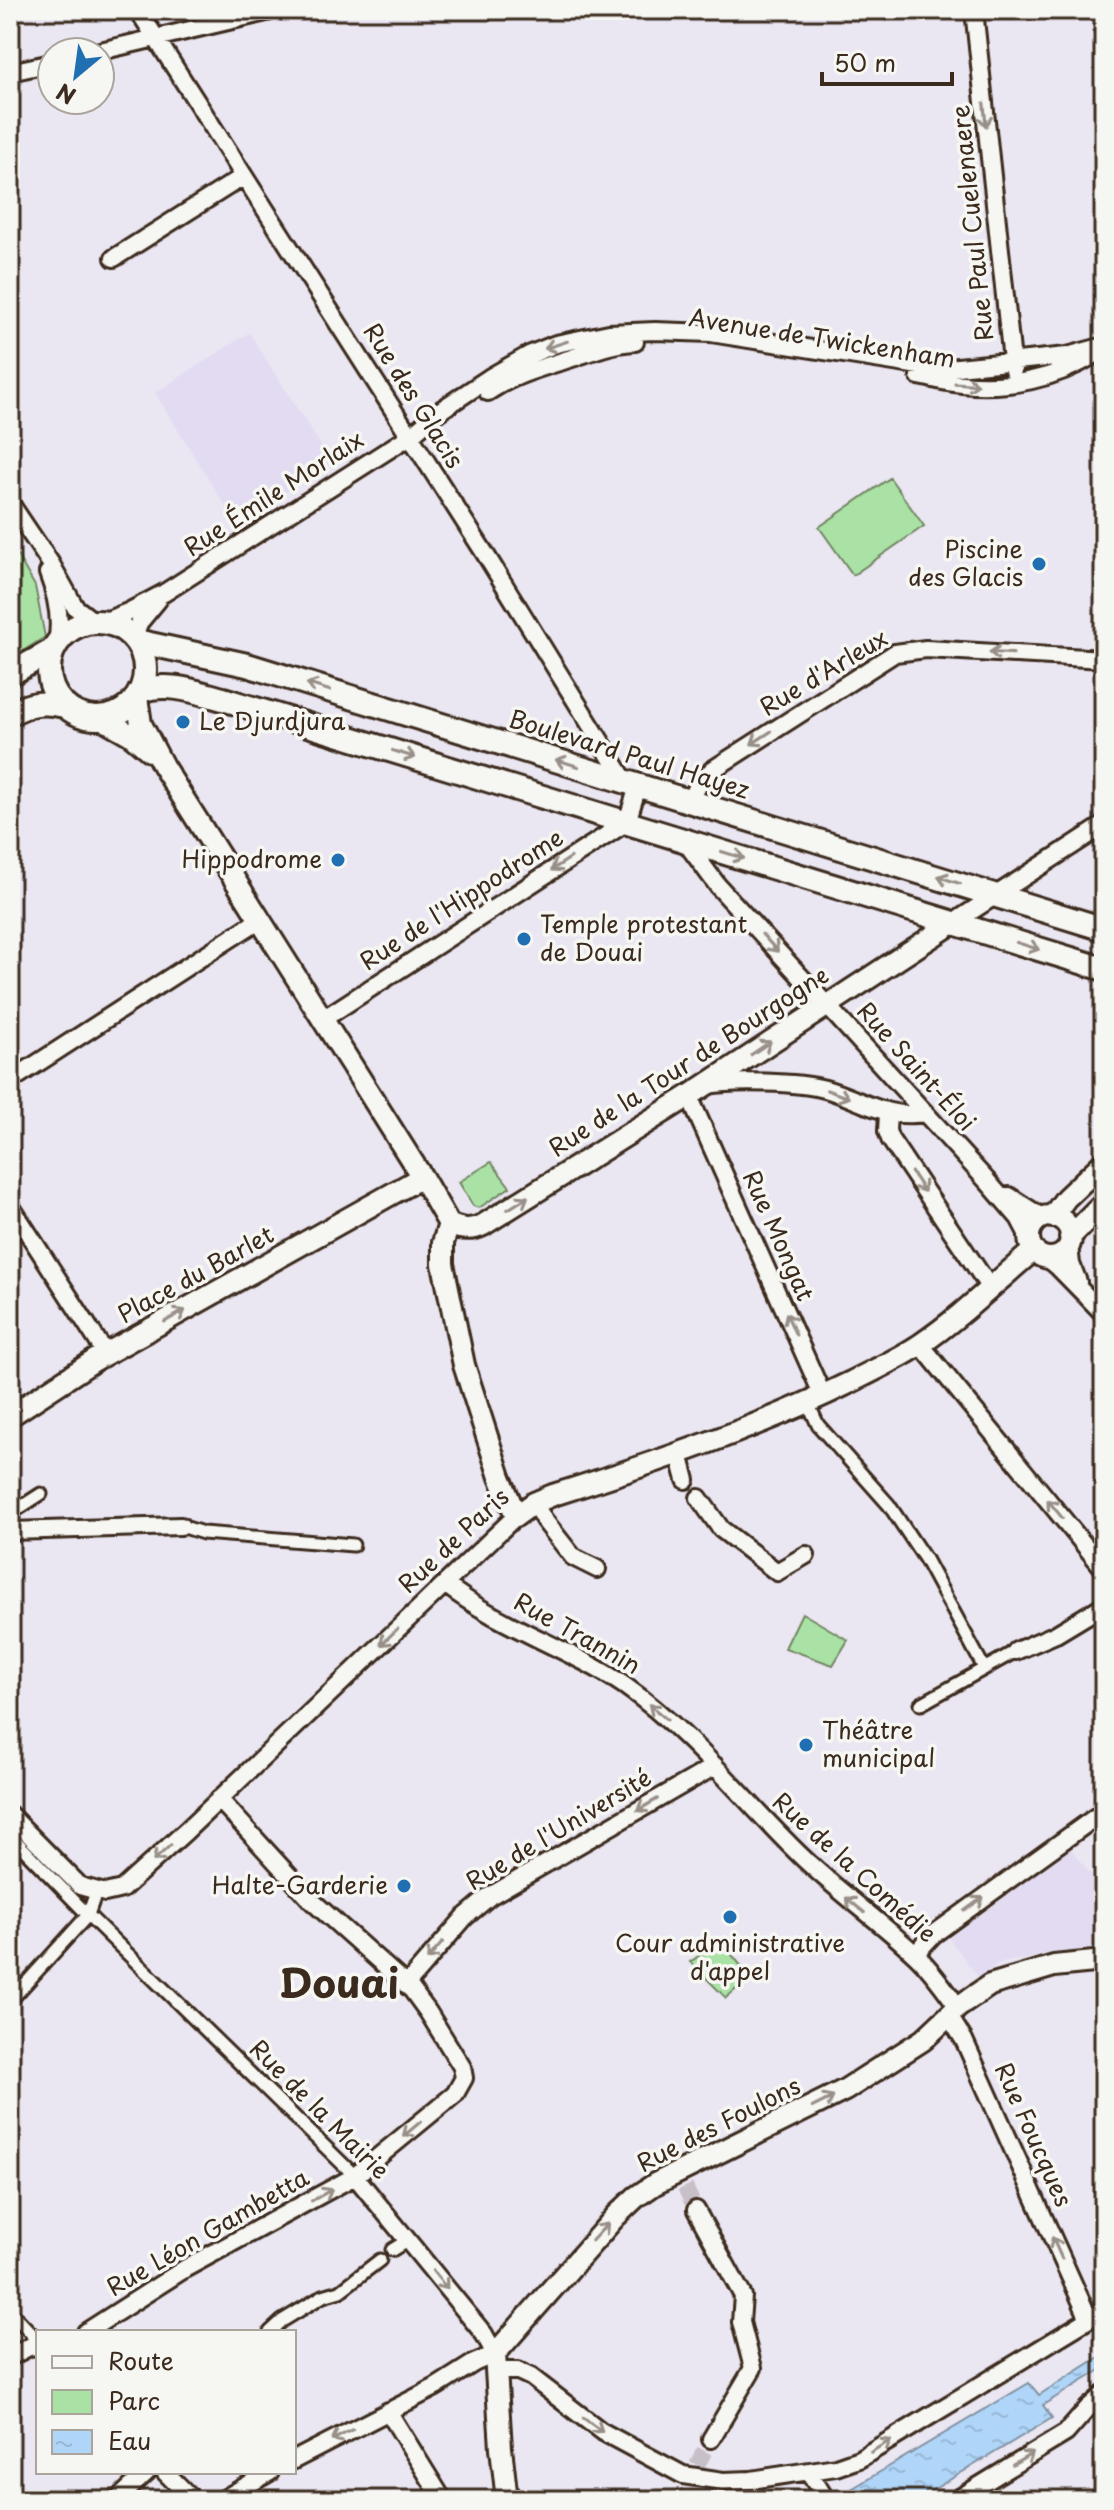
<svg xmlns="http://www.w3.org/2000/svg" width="1114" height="2510" viewBox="0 0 1114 2510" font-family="'Playpen Sans',sans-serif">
<defs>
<pattern id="water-ripples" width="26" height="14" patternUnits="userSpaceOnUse" patternTransform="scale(2)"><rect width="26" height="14" fill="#afd5f8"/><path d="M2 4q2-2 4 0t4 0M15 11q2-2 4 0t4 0" fill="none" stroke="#97b7d4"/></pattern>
</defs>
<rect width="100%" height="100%" fill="#eae6f2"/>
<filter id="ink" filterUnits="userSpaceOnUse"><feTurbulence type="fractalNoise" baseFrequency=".0125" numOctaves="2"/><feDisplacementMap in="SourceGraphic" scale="16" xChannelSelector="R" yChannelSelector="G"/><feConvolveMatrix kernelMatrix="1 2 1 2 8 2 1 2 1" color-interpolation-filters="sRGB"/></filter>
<g filter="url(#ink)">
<!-- built -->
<path fill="#e2dbf2" d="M 249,333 L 332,463 L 236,523 L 155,393 Z
M 1070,1848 L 1104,1891 L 1104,1946 L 998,1963 L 979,1978 L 949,1938 Z"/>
<!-- green -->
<path fill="#aae2a6" stroke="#728662" stroke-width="2" d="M 890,478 L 924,526 L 853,575 L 819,527 Z
M 10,543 L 35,586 L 45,637 L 10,659 Z
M 491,1162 L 510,1187 L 479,1208 L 473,1206 L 459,1182 Z
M 802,1613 L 848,1640 L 833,1665 L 785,1648 Z
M 721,1941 L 750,1977 L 726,1998 L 690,1962 Z"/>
<!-- water -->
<path fill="url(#water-ripples)" stroke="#8191a1" stroke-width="2" d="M 1104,2354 L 1104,2368 L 1043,2405 L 1052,2418 L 916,2500 L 847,2500 L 843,2494 L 1029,2383 L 1039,2395 Z"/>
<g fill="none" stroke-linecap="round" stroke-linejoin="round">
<!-- minor-tunnel -->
<path stroke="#c7c0c8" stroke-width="16" stroke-dasharray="16 8" stroke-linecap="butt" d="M 685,2187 L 696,2210
M 697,2465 L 711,2439"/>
<!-- pedestrian casing -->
<g stroke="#3b2a1e" stroke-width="17">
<path id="pedestrian" d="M 808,1403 L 818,1425 L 889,1505 L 925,1559 L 984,1668
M 10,1514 L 41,1494
M 181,1526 L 203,1533 L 353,1545
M 921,1704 L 1016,1651
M 10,1835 L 88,1915 L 355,2176
M 10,2001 L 88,1915 L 96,1892
M 392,2250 L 408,2240
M 10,2311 L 31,2333 L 37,2346
M 270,2332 L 282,2321 L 323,2296 L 340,2291 L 380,2260"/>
</g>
<!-- minor casing -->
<g stroke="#3b2a1e" stroke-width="22">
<path id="minor" d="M 138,10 L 484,552 L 625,781
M 974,10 L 1013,370
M 96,52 L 275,10
M 10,72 L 52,63
M 114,258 L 244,176
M 919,376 C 934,379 948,383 962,384 C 1008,389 1055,379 1094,355
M 488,392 C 513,375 540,368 569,359 C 591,352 611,343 635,342
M 10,503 L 51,564 L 75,607 L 93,621
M 48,573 C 56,594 62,619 57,642
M 103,622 L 128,612 L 164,593 L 410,436 L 438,412 L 492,376 L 529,355 L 556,344 L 609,333 L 655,331 L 711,333 L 938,369 L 1067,356 L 1104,346
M 134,638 L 139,623 L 158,600
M 690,801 L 698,786 L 712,770 L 895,653 L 926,649 L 1104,659
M 684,840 L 718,886 L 988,1182 L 1019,1218 L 1029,1237
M 953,923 L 1104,825
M 323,1019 L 627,822 L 638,786
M 10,1081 L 259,920
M 708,1085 C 735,1080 798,1082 825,1089 C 861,1099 886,1120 925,1113
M 689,1096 L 823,1396
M 888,1113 L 887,1131 L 890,1139 L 990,1288
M 1009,1196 L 1043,1218
M 10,1205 L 106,1354
M 1069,1245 L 1071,1264 L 1078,1282
M 1046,1257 L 1057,1266 L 1104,1314
M 921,1345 L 1104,1569
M 679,1454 L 686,1480
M 699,1498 L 721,1529 L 777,1572 L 806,1555
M 534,1503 L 544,1520 L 573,1557 L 597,1569
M 10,1531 L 181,1526
M 445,1584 C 499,1627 568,1647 625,1686 C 692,1733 742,1799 800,1855 C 837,1891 879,1920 916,1955 C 932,1970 945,1989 958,2007
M 1016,1651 L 1056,1634 L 1104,1605
M 10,1815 L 80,1886 L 105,1893 L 122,1889 L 186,1831 L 516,1516
M 915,1954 L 934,1934 L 1104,1811
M 406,1985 L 465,1917 L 490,1896 L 715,1766
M 949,2016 L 964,2040 L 1089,2319
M 696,2210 L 743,2296 L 741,2322 L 753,2368 L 711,2439
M 86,2332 L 186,2268 L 355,2176 L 455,2094 L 464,2078 L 462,2067 L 428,2012 L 412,1990 L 312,1901 L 219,1799
M 10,2357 L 29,2347 L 38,2346
M 497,2371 L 518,2371 L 531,2377 L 601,2431 L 683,2475 L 723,2481 L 751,2480 L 836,2467 L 859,2459 L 1104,2310
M 388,2411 L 443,2500
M 294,2460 L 436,2387 L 474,2363 L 495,2354 L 484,2334 L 355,2176
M 165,2472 L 193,2500
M 809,2472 L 826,2500
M 117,2500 L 147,2472
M 222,2500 L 270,2472
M 956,2500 L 1066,2433 L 1088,2408 L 1104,2394
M 1098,2500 L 1104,2499"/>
</g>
<!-- tertiary casing -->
<g stroke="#3b2a1e" stroke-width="26">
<path id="tertiary" d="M 137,697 L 141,724 L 163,766 L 422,1177 L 449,1224
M 101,718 L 131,735 L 150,751
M1029 1237a21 21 0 1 1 42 0a21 21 0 1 1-42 0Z
M 1052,1217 L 1066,1198 L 1104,1162
M 449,1224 L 443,1243 L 443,1264 L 464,1365 L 500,1477 L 516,1516 L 534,1503 L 553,1495 C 655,1463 755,1429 851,1382 C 874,1370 899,1359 921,1344 C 961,1317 997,1281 1034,1250
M 449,1224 C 461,1230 471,1231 483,1225 L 689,1096 L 953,923
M 1070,1237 L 1104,1203
M 10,1416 L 95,1360 L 422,1177
M 507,2500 L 501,2448 L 495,2354 L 616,2216 L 636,2197 L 655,2184 L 845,2090 L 923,2040 L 958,2007 L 990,1985 L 1054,1966 L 1104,1961"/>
</g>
<!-- secondary casing -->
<g stroke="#3b2a1e" stroke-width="28">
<path id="secondary" d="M49 670a48 48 0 1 1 96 0a48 48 0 1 1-96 0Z
M 136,641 L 247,665 L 1104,929
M 10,674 L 53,650
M 140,691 C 168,681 196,692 223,699 L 1104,969
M 10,714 C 29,703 43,701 65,706"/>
</g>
<!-- pedestrian -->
<use href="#pedestrian" stroke="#f6f6f2" stroke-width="11"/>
<!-- minor -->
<use href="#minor" stroke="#f6f6f2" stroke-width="16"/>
<!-- tertiary -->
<use href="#tertiary" stroke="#f6f6f2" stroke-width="20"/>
<!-- secondary -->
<use href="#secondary" stroke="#f6f6f2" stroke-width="22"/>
</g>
<!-- one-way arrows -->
<defs><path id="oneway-shaft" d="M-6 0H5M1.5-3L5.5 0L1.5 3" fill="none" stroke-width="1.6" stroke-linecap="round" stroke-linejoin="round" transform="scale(2)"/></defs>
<g stroke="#989088">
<use href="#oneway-shaft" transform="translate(985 115) rotate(84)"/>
<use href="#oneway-shaft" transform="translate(556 345) rotate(162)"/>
<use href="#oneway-shaft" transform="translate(967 384) rotate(4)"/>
<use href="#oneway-shaft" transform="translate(1001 653) rotate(-177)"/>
<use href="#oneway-shaft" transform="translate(318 687) rotate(-163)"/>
<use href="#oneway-shaft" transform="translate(761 738) rotate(147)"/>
<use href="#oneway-shaft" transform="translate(404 754) rotate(17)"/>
<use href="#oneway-shaft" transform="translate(567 763) rotate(-163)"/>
<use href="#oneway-shaft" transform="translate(733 855) rotate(17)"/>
<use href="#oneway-shaft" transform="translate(561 864) rotate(147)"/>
<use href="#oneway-shaft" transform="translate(949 880) rotate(-162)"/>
<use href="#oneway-shaft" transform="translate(770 943) rotate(48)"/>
<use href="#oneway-shaft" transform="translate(1028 946) rotate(17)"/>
<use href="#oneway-shaft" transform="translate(761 1048) rotate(-34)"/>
<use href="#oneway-shaft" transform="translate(838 1094) rotate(20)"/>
<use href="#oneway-shaft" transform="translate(918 1182) rotate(56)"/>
<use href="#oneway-shaft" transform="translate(518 1203) rotate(-32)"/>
<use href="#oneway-shaft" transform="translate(175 1316) rotate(-29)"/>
<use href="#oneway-shaft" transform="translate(791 1324) rotate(-114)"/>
<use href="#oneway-shaft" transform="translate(1055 1509) rotate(-129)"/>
<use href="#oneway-shaft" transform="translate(389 1637) rotate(136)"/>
<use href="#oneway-shaft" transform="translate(658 1712) rotate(-140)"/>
<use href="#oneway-shaft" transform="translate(647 1805) rotate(150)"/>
<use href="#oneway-shaft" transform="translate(162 1853) rotate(137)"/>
<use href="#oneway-shaft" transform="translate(974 1904) rotate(-36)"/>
<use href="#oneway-shaft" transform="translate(855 1905) rotate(-141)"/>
<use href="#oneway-shaft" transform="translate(435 1951) rotate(131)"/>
<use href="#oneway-shaft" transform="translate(823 2102) rotate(-27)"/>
<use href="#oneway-shaft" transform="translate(412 2129) rotate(140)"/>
<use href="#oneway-shaft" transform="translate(322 2195) rotate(-29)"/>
<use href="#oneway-shaft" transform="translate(600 2232) rotate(-47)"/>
<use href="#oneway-shaft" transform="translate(1057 2248) rotate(-114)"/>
<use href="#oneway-shaft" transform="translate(440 2280) rotate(51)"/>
<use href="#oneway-shaft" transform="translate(593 2425) rotate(36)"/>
<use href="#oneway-shaft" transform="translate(342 2435) rotate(152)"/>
<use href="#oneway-shaft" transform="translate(881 2446) rotate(-31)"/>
<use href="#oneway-shaft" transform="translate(1023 2459) rotate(-31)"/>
</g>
</g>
<!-- markers -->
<g fill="#1f6fb2" stroke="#f6f6f2" stroke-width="3">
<circle cx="1039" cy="564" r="8"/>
<circle cx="183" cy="722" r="8"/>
<circle cx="338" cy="860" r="8"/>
<circle cx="524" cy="939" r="8"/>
<circle cx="806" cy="1745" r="8"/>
<circle cx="404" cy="1886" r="8"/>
<circle cx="730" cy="1917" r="8"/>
</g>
<g text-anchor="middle" stroke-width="7" stroke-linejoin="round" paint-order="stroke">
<!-- street labels -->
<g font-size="24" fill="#3b2a1e" stroke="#f6f6f2">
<text transform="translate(973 223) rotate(-96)" y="8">Rue Paul Cuelenaere</text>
<text transform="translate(822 339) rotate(9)" y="8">Avenue de Twickenham</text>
<text transform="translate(413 396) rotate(58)" y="8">Rue des Glacis</text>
<text transform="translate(274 494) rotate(-33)" y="8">Rue Émile Morlaix</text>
<text transform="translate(824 673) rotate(-31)" y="8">Rue d'Arleux</text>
<text transform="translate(629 755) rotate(17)" y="8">Boulevard Paul Hayez</text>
<text transform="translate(462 900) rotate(-33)" y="8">Rue de l'Hippodrome</text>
<text transform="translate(689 1062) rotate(-33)" y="8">Rue de la Tour de Bourgogne</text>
<text transform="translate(916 1067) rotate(48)" y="8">Rue Saint-Éloi</text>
<text transform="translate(778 1236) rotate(66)" y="8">Rue Mongat</text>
<text transform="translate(196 1275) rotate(-29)" y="8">Place du Barlet</text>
<text transform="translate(454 1541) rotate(-43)" y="8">Rue de Paris</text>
<text transform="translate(577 1634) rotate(29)" y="8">Rue Trannin</text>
<text transform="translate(559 1830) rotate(-31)" y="8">Rue de l'Université</text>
<text transform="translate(854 1868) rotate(42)" y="8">Rue de la Comédie</text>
<text transform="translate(319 2110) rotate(45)" y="8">Rue de la Mairie</text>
<text transform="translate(719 2125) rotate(-27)" y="8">Rue des Foulons</text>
<text transform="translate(1033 2135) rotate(66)" y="8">Rue Foucques</text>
<text transform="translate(208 2233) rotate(-30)" y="8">Rue Léon Gambetta</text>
</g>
<!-- poi labels -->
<g font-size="24" fill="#3b2a1e" stroke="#f6f6f2" text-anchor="end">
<text x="1023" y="558">Piscine<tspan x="1023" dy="28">des Glacis</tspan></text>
<text x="199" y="730" text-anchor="start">Le Djurdjura</text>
<text x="322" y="868">Hippodrome</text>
<text x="540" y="933" text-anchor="start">Temple protestant<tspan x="540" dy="28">de Douai</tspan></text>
<text x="822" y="1739" text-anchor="start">Théâtre<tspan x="822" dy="28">municipal</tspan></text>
<text x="388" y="1894">Halte-Garderie</text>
<text x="730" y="1952" text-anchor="middle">Cour administrative<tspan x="730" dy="28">d'appel</tspan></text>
</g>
<!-- town labels -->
<g font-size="40" font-weight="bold" fill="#3b2a1e" stroke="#f6f6f2">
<text x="339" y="1998">Douai</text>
</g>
</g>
<!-- margin -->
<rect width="1114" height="2510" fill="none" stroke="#f6f6f2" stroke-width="40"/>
<rect x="20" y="20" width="1074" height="2470" fill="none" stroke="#3b2a1e" stroke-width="3" filter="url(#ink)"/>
<!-- legend -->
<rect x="36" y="2330" width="260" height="144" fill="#f6f6f2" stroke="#aba49d" stroke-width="2"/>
<rect x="52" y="2356" width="40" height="12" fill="#f6f6f2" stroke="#aba49d" stroke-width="2"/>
<text x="108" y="2370" font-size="24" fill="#3b2a1e">Route</text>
<rect x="52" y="2390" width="40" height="24" fill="#aae2a6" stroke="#aba49d" stroke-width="2"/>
<text x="108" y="2410" font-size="24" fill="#3b2a1e">Parc</text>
<rect x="52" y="2430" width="40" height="24" fill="url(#water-ripples)" stroke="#aba49d" stroke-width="2"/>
<text x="108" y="2450" font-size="24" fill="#3b2a1e">Eau</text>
<!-- north arrow -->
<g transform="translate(76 76) rotate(209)"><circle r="38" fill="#f6f6f2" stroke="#aba49d" stroke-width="2"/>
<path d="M0-6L14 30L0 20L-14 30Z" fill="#1f6fb2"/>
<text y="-12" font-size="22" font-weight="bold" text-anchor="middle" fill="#3b2a1e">N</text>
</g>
<!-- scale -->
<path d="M822 72v12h130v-12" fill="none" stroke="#3b2a1e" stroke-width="4"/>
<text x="834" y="72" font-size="24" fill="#3b2a1e" stroke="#f6f6f2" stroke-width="6" paint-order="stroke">50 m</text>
</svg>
